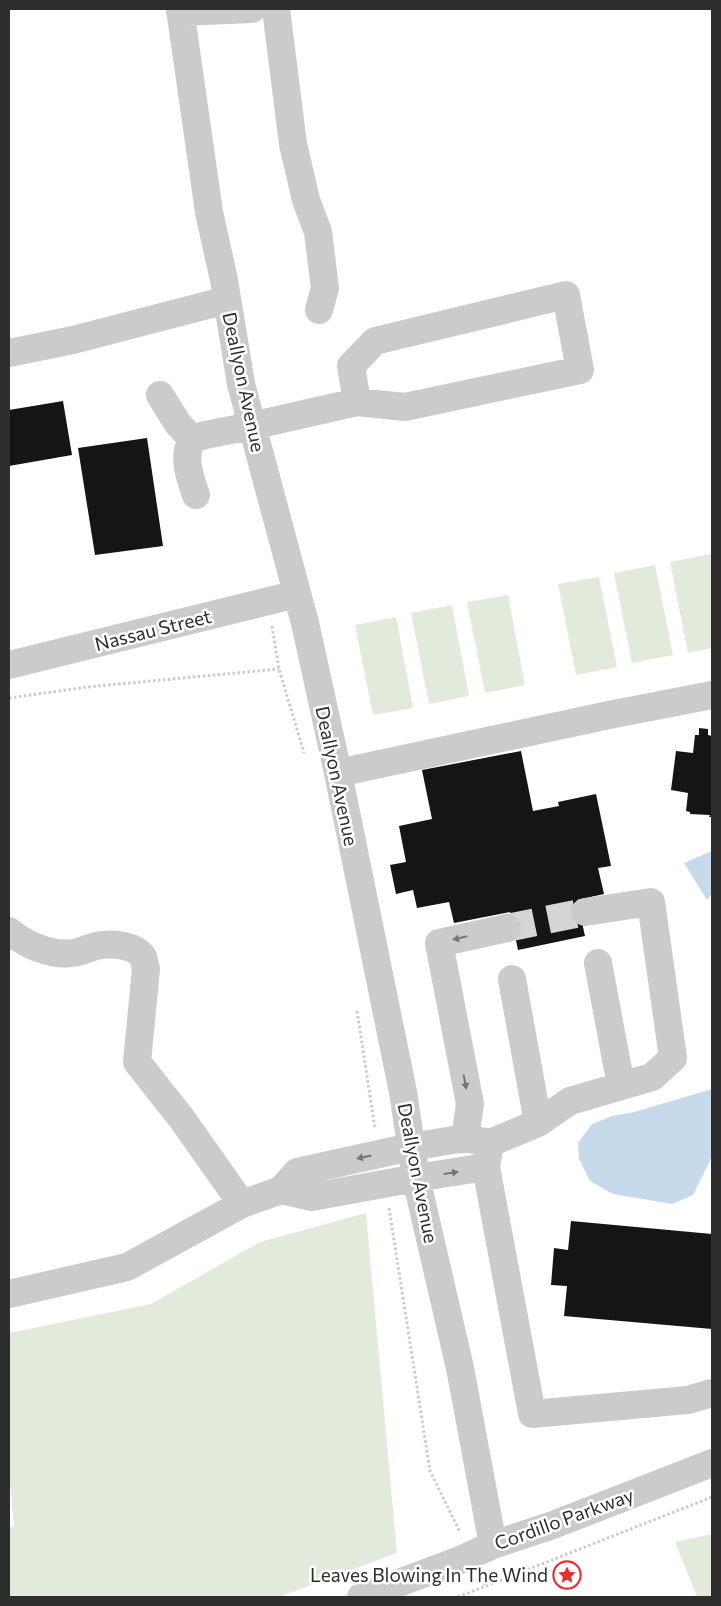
<svg xmlns="http://www.w3.org/2000/svg" width="721" height="1606" viewBox="0 0 721 1606" font-family="Commissioner,sans-serif">
<rect width="100%" height="100%" fill="#fff"/>
<!-- green -->
<path fill="#e2ebdb" d="M 711,554 L 712,648 L 688,653 L 670,562 Z
M 655,565 L 673,655 L 632,663 L 614,573 Z
M 599,577 L 617,667 L 576,675 L 558,584 Z
M 508,595 L 525,685 L 485,693 L 467,602 Z
M 452,605 L 469,696 L 429,704 L 411,613 Z
M 396,617 L 413,708 L 373,715 L 355,625 Z
M 366,1213 L 397,1553 L 279,1597 L 9,1597 L 9,1528 L 14,1526 L 9,1474 L 9,1333 L 151,1304 L 260,1242 Z
M 712,1534 L 712,1597 L 697,1597 L 675,1542 Z"/>
<!-- water -->
<path fill="#c7daec" d="M 712,851 L 712,894 L 707,900 L 684,863 Z
M 712,1089 L 712,1152 L 710,1161 L 693,1195 L 672,1204 L 613,1194 L 590,1181 L 579,1159 L 578,1143 L 592,1124 L 612,1116 L 634,1112 Z"/>
<!-- building -->
<path fill="#151515" d="M 63,401 L 72,455 L 9,466 L 9,410 Z
M 147,438 L 163,546 L 95,555 L 78,448 Z
M 699,728 L 708,729 L 708,735 L 712,736 L 712,817 L 709,817 L 710,815 L 690,814 L 690,812 L 686,811 L 688,793 L 671,790 L 676,751 L 693,753 L 695,735 L 699,735 Z
M 521,751 L 533,811 L 559,806 L 558,802 L 596,794 L 611,866 L 598,868 L 604,894 L 577,900 L 585,936 L 518,950 L 510,912 L 454,923 L 449,902 L 417,908 L 413,890 L 396,894 L 390,865 L 406,862 L 399,826 L 432,819 L 422,770 Z
M 571,1221 L 712,1234 L 712,1329 L 564,1316 L 567,1286 L 551,1285 L 554,1248 L 568,1250 Z"/>
<g fill="none" stroke-linecap="round" stroke-linejoin="round">
<!-- minor-tunnel -->
<path stroke="#d5d5d5" stroke-width="28" stroke-dasharray="28 14" stroke-linecap="butt" d="M 507,928 L 585,912"/>
<!-- path -->
<path stroke="#cbcbcb" stroke-width="3" stroke-dasharray="2.5 2.5" stroke-linecap="butt" d="M 272,626 L 279,669 L 304,753
M 9,698 L 87,687 L 279,669
M 357,1011 L 375,1128
M 389,1208 L 430,1471 L 460,1532
M 482,1578 L 485,1586
M 458,1597 L 712,1497"/>
<!-- minor -->
<path stroke="#cbcbcb" stroke-width="28" d="M 180,9 L 209,212 L 224,280 L 241,384 L 305,623 L 338,773 L 403,1092 L 416,1178 L 460,1368 L 493,1545
M 276,9 L 293,144 L 306,200 L 318,232 L 325,288 L 319,310
M 180,12 L 252,9
M 9,353 L 73,340 L 227,300
M 160,395 L 178,424 L 192,439
M 196,495 C 190,477 182,458 192,439 L 205,435 L 251,426 L 357,402 L 405,407 L 580,370 L 566,295 L 375,341 L 351,366 L 357,402
M 9,665 L 297,594
M 338,773 L 609,715 L 712,695
M 585,912 L 651,902 L 673,1058 L 652,1077 L 570,1101 L 538,1123 L 490,1143 L 486,1167 L 532,1414 L 688,1400 L 712,1393
M 9,931 C 26,945 51,956 73,953 C 81,952 88,948 96,946 C 110,943 134,944 143,957 C 144,960 145,965 146,969 L 137,1062 L 182,1119 L 242,1204 L 281,1190
M 598,963 L 621,1086
M 512,979 L 538,1123
M 465,1138 L 470,1104 L 439,943 L 507,928
M 486,1167 L 416,1178 L 312,1197 L 281,1190 L 297,1172 L 411,1147 L 465,1138 L 490,1143
M 9,1294 L 127,1267 L 242,1204
M 361,1597 L 460,1560 L 493,1545 L 553,1525 L 712,1463"/>
</g>
<!-- one-way arrows -->
<defs><path id="oneway-solid" d="M-6-.8H1V-3.2L6.5 0L1 3.2V.8H-6Z" transform="scale(1.25)"/></defs>
<g fill="#757575">
<use href="#oneway-solid" transform="translate(460 938) rotate(167)"/>
<use href="#oneway-solid" transform="translate(465 1082) rotate(79)"/>
<use href="#oneway-solid" transform="translate(364 1157) rotate(168)"/>
<use href="#oneway-solid" transform="translate(451 1173) rotate(-8)"/>
</g>
<!-- icons -->
<defs>
<g id="sight-ring" transform="scale(1.4375)"><circle r="9.5" fill="#fff" stroke="#e7312e" stroke-width="1.5"/><path d="M0-6L1.8-2.2L6-1.7L2.9 1.2L3.7 5.4L0 3.3L-3.7 5.4L-2.9 1.2L-6-1.7L-1.8-2.2Z" fill="#e7312e"/></g>
</defs>
<g fill-rule="evenodd">
<use href="#sight-ring" x="567" y="1575"/>
</g>
<g text-anchor="middle" stroke-width="5" stroke-linejoin="round" paint-order="stroke">
<!-- street labels -->
<g font-size="19" fill="#2e2e2e" stroke="#fff">
<text transform="translate(244 382) rotate(78)" y="7">Deallyon Avenue</text>
<text transform="translate(153 630) rotate(-14)" y="7">Nassau Street</text>
<text transform="translate(337 776) rotate(78)" y="7">Deallyon Avenue</text>
<text transform="translate(418 1173) rotate(79)" y="7">Deallyon Avenue</text>
<text transform="translate(564 1519) rotate(-20)" y="7">Cordillo Parkway</text>
</g>
<!-- poi labels -->
<g font-size="19" fill="#2e2e2e" stroke="#fff" text-anchor="end">
<text x="548" y="1582">Leaves Blowing In The Wind</text>
</g>
</g>
<!-- border -->
<rect width="721" height="1606" fill="none" stroke="#2e2e2e" stroke-width="20"/>
</svg>
